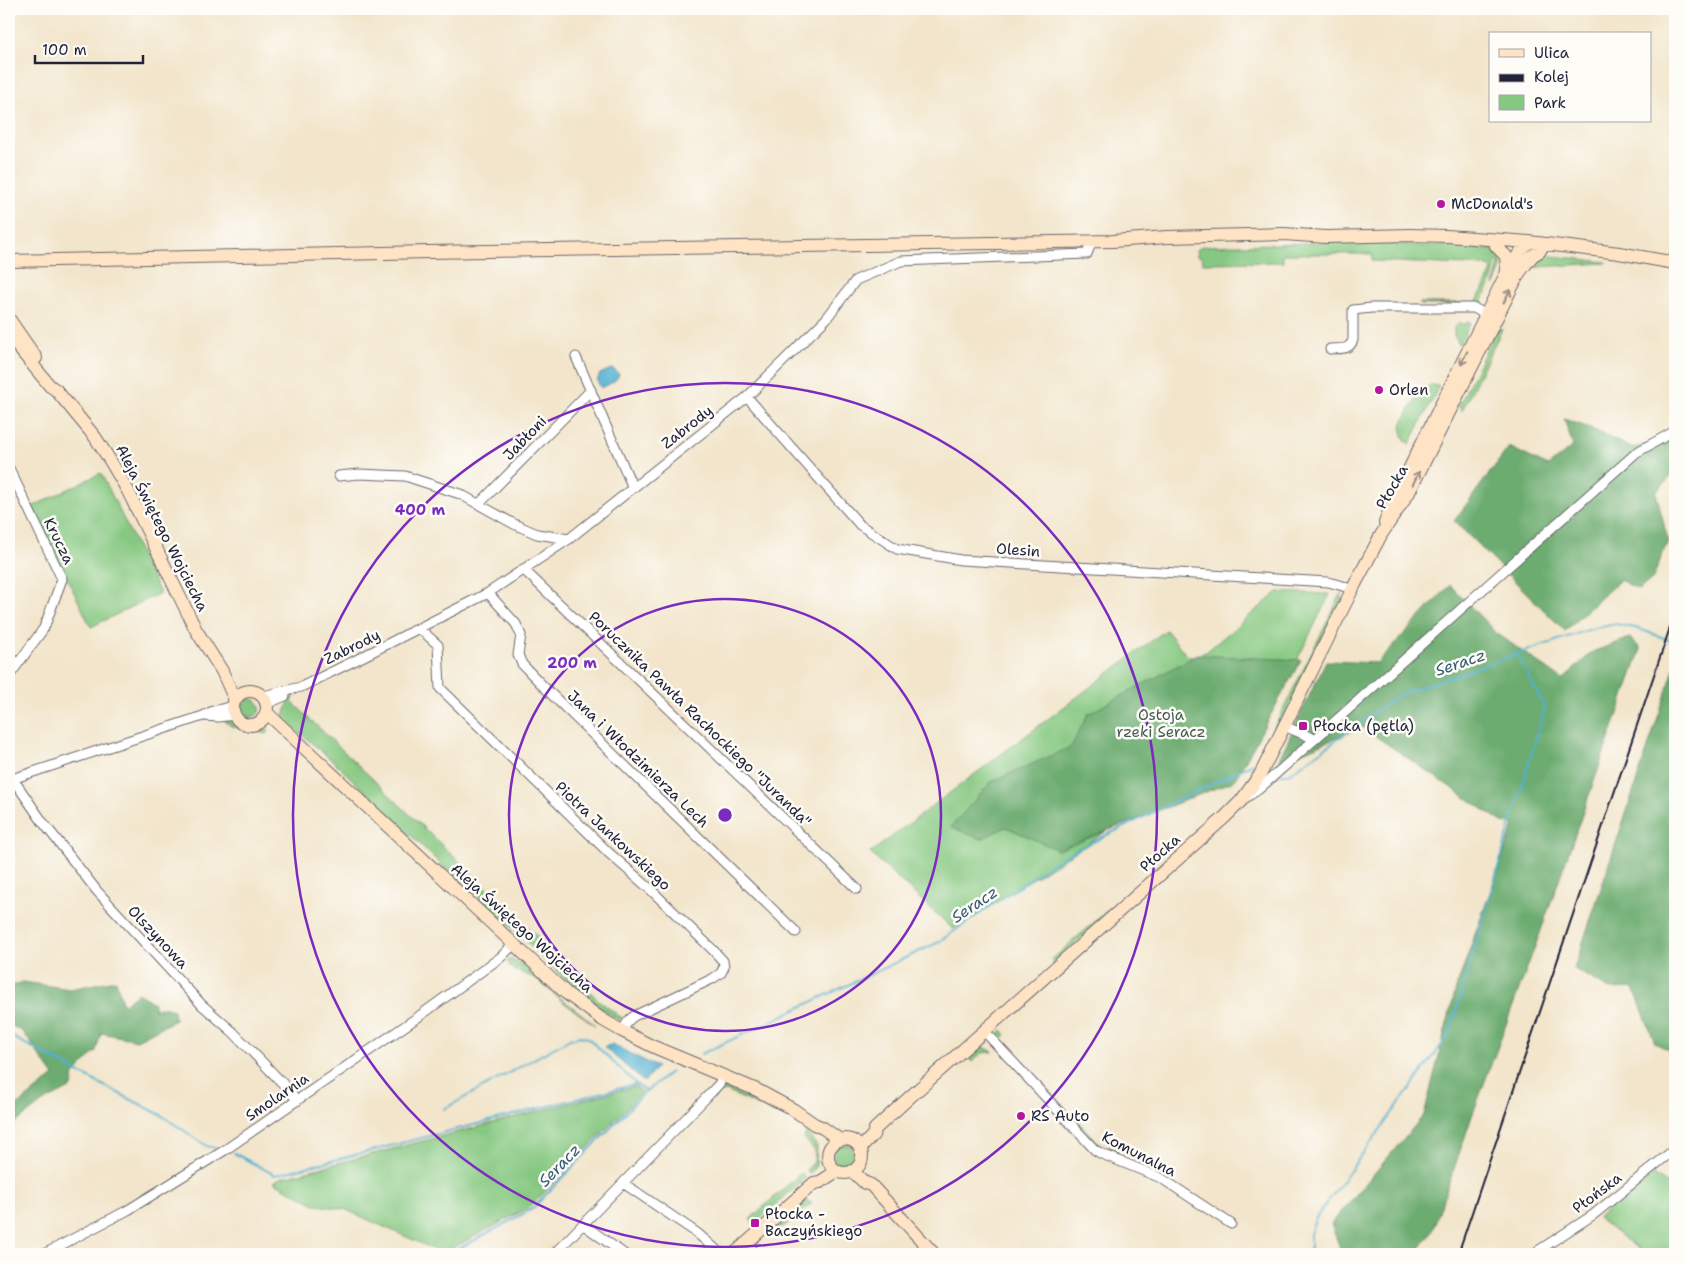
<svg xmlns="http://www.w3.org/2000/svg" width="1684" height="1263" viewBox="0 0 1684 1263" font-family="'Shantell Sans',sans-serif">
<rect width="100%" height="100%" fill="#fdfcf7"/>
<filter id="ink" filterUnits="userSpaceOnUse"><feTurbulence type="fractalNoise" baseFrequency=".02" numOctaves="2"/><feDisplacementMap in="SourceGraphic" scale="10" xChannelSelector="R" yChannelSelector="G"/><feConvolveMatrix kernelMatrix="1 2 1 2 8 2 1 2 1" color-interpolation-filters="sRGB"/></filter>
<filter id="wash" filterUnits="userSpaceOnUse"><feTurbulence type="fractalNoise" baseFrequency=".0096" numOctaves="4" result="noise"/><feDisplacementMap in="SourceGraphic" scale="20" xChannelSelector="R" yChannelSelector="G"/><feGaussianBlur stdDeviation="1.12" result="paint"/><feColorMatrix in="noise" values="0 0 0 0 0 0 0 0 0 0 0 0 0 0 0 0 0 1.4 0 .05"/><feComposite in="paint" operator="in"/></filter>
<g filter="url(#wash)">
<rect width="100%" height="100%" fill="#f2e5cb"/>
<!-- green -->
<path fill="#86c881" stroke="#54755e" d="M 1347,242 L 1448,246 L 1494,250 L 1500,253 L 1502,269 L 1494,286 L 1499,262 L 1496,261 L 1492,281 L 1481,304 L 1420,305 L 1420,303 L 1476,303 L 1492,271 L 1489,266 L 1372,261 L 1372,254 L 1283,254 L 1283,262 L 1203,263 L 1202,257 L 1197,256 L 1197,250 L 1202,246 Z
M 1543,255 L 1606,262 L 1606,263 L 1538,267 L 1526,269 L 1527,267 Z
M 1467,322 L 1471,322 L 1459,345 L 1454,335 L 1454,328 L 1458,324 L 1466,324 Z
M 1499,329 L 1502,329 L 1462,411 L 1458,407 L 1496,330 Z
M 1432,385 L 1439,386 L 1410,444 C 1403,440 1401,432 1402,424 L 1420,391 L 1422,389 L 1429,393 L 1430,391 L 1423,388 Z
M 101,473 L 160,593 L 91,627 L 32,507 Z
M 1278,592 L 1330,594 L 1254,746 L 1241,768 L 1125,818 L 1086,845 L 953,929 L 870,853 L 1166,630 L 1188,657 L 1206,652 Z
M 1342,592 L 1342,600 L 1265,755 C 1259,768 1252,781 1243,792 C 1228,812 1207,827 1189,844 L 1187,841 L 1242,793 L 1258,768 L 1266,751 L 1272,732 Z
M 294,697 L 291,701 L 537,936 L 598,1000 L 622,1018 L 619,1020 L 597,1006 L 574,988 L 495,911 L 450,873 L 333,761 L 284,720 C 283,713 289,706 289,699 Z
M242 708a9 9 0 1 1 18 0a9 9 0 1 1-18 0Z
M 233,720 L 246,727 L 262,727 L 269,730 L 267,734 L 231,726 L 225,721 Z
M 1167,858 L 1167,860 L 1055,962 L 1050,961 Z
M 510,959 L 523,965 L 557,995 L 595,1025 L 563,1002 L 535,978 L 514,970 L 510,966 L 507,961 Z
M 1002,1030 L 1006,1035 L 1001,1040 L 1105,1150 L 1111,1145 L 1119,1154 L 1116,1156 L 1099,1149 L 994,1038 Z
M 980,1045 L 993,1052 L 982,1053 L 972,1062 L 967,1056 Z
M 636,1086 L 642,1092 L 530,1207 L 445,1252 L 440,1252 L 344,1209 L 317,1205 L 274,1182 L 280,1178 Z
M 722,1087 L 762,1104 L 782,1114 L 781,1116 L 726,1091 L 720,1092 L 713,1100 L 714,1096 Z
M 806,1132 L 817,1146 L 816,1166 L 810,1174 L 806,1170 L 814,1162 L 815,1151 L 804,1138 Z
M834 1156a11 11 0 1 1 22 0a11 11 0 1 1-22 0Z
M 801,1173 L 806,1178 L 754,1224 L 750,1219 Z
M 1651,1174 L 1675,1189 L 1675,1254 L 1645,1254 L 1597,1218 Z
M 806,1200 L 812,1203 L 775,1234 L 772,1231 Z"/>
<!-- forest -->
<path fill="#6cac6f" stroke="#476755" d="M 1564,419 L 1590,428 L 1631,448 L 1675,440 L 1675,472 L 1656,492 L 1668,541 L 1653,578 L 1639,590 L 1620,580 L 1565,631 L 1454,521 L 1509,447 L 1548,466 L 1573,446 Z
M 1450,585 L 1495,632 L 1563,680 L 1592,652 L 1630,638 L 1641,649 L 1540,933 L 1472,1116 L 1433,1230 L 1416,1254 L 1348,1254 L 1341,1251 L 1331,1224 L 1424,1115 L 1456,988 L 1514,825 L 1502,822 L 1362,727 L 1277,763 L 1326,661 L 1377,663 Z
M 1197,655 L 1301,660 L 1234,781 L 1058,850 L 1006,827 L 981,839 L 951,827 L 991,782 L 1071,747 L 1088,714 Z
M 1675,666 L 1675,1053 L 1655,1043 L 1634,988 L 1610,989 L 1574,969 Z
M 116,980 L 123,1005 L 138,993 L 154,1003 L 154,1009 L 162,1007 L 174,1010 L 175,1020 L 137,1040 L 101,1033 L 96,1051 L 74,1074 L 72,1087 L 43,1102 L 9,1128 L 9,1112 L 54,1076 L 23,1032 L 9,1024 L 9,987 L 23,982 L 70,989 Z"/>
<!-- water -->
<path fill="#51b0d0" stroke="#3a6986" d="M 611,369 L 616,371 L 619,374 C 616,384 606,384 601,388 L 597,381 L 600,374 Z
M 612,1044 L 657,1067 L 644,1082 L 604,1047 L 607,1045 L 609,1046 Z"/>
<g fill="none" stroke-linecap="round" stroke-linejoin="round">
<!-- stream -->
<path stroke="#51b0d0" stroke-width="2" d="M 1280,774 L 1289,774 L 1400,694 L 1591,629 L 1616,624 L 1639,629 L 1675,642
M 9,1035 L 89,1078 L 161,1115 L 207,1146 L 215,1148
M 701,1054 L 937,943 L 1062,857 L 1254,763
M 444,1109 L 570,1039 L 580,1036 L 588,1038 L 636,1084
M 234,1153 L 275,1175 L 636,1084 L 646,1091
M 1310,1250 L 1310,1234 L 1315,1219 L 1449,1035 L 1545,708 L 1517,654
M 449,1254 L 532,1209 L 646,1091 L 671,1072"/>
</g>
</g>
<g filter="url(#ink)">
<g fill="none" stroke-linecap="round" stroke-linejoin="round">
<!-- street casing -->
<g stroke="#6b666d" stroke-width="11">
<path id="street" d="M 1330,349 C 1340,348 1349,351 1353,340 L 1353,310 L 1371,308 L 1474,308 L 1490,317
M 576,357 L 633,488
M 747,397 L 860,525 L 897,549 L 961,560 L 1328,582 L 1343,586 L 1352,590
M 9,468 L 62,579 L 44,628 L 9,676
M 339,476 L 359,474 L 405,476 L 460,494 L 514,524 L 537,534 L 569,539
M 479,504 L 591,390
M 523,569 L 857,889
M 488,593 L 516,624 L 521,635 L 518,655 L 522,664 L 544,687 L 796,932
M 419,628 L 438,645 L 440,688 L 610,854 L 650,889 L 713,950 L 723,961 L 724,967 L 721,973 L 712,979 L 634,1016 L 629,1020 L 622,1031
M 263,696 L 301,687 L 354,661 L 488,593 L 569,539 L 747,397 L 826,319 L 856,280 L 901,261 L 1087,254 L 1092,241
M 266,704 L 285,696
M 204,716 L 218,717 L 235,715
M 1284,726 L 1315,739
M 13,779 L 42,821 L 97,891 L 202,1005 L 233,1032 L 290,1091 L 297,1101
M 9,780 L 203,716 L 213,711 L 233,706
M 1247,797 L 1259,789 L 1637,452 L 1675,431
M 984,1031 L 1095,1150 L 1102,1154 L 1161,1178 L 1231,1224
M 584,1225 L 624,1254
M 747,1243 L 756,1254
M 44,1254 L 128,1210 L 225,1150 L 418,1017 L 501,957 L 513,945
M 554,1254 L 623,1183
M 721,1254 L 697,1233 L 623,1183 L 701,1103 L 719,1084 L 723,1076
M 1533,1254 L 1593,1215 L 1675,1149"/>
</g>
<!-- secondary casing -->
<g stroke="#6b666d" stroke-width="14">
<path id="secondary" d="M 1496,246 L 1506,256 L 1507,271
M 9,261 L 429,252 L 1113,241 L 1167,237 L 1284,234 L 1326,237 L 1410,235 L 1447,236 L 1529,242 L 1619,253 L 1675,263
M 9,319 L 36,358
M 9,336 L 50,386 L 56,390 L 95,437 L 111,462 L 128,491 L 196,630 L 222,671 L 235,700
M 1385,523 L 1389,511 L 1417,453 L 1507,272 L 1522,249 L 1529,242
M233 708a17 17 0 1 1 34 0a17 17 0 1 1-34 0Z
M 266,712 L 566,993 L 603,1020 L 622,1031 L 654,1047 L 757,1090 L 794,1110 L 814,1124 L 823,1128 L 840,1140
M828 1156a17 17 0 1 1 34 0a17 17 0 1 1-34 0Z
M 860,1149 L 873,1135 L 875,1129 L 911,1096 L 1225,817 L 1241,801 L 1260,775 L 1352,590 L 1381,535 L 1408,494 L 1519,273 L 1532,256 L 1540,251
M 852,1171 L 865,1183 L 871,1185 L 934,1254
M 734,1254 L 814,1183 L 820,1182 L 837,1171"/>
</g>
<!-- street -->
<use href="#street" stroke="#fff" stroke-width="9"/>
<!-- secondary -->
<use href="#secondary" stroke="#fee4c5" stroke-width="12"/>
<!-- rail -->
<path stroke="#22223b" stroke-width="2" d="M 1458,1254 L 1675,613"/>
</g>
<!-- one-way arrows -->
<defs><path id="oneway-shaft" d="M-6 0H5M1.5-3L5.5 0L1.5 3" fill="none" stroke-width="1.6" stroke-linecap="round" stroke-linejoin="round" transform="scale(1.25)"/></defs>
<g stroke="#9b8d87">
<use href="#oneway-shaft" transform="translate(1507 296) rotate(-63)"/>
<use href="#oneway-shaft" transform="translate(1464 358) rotate(116)"/>
<use href="#oneway-shaft" transform="translate(1416 478) rotate(-63)"/>
</g>
</g>
<!-- distance rings -->
<g fill="none" stroke="#7b2cbf" stroke-width="2.5">
<circle cx="725" cy="815" r="216"/>
<circle cx="725" cy="815" r="432"/>
</g>
<!-- markers -->
<g fill="#b5179e" stroke="#fdfcf7" stroke-width="2">
<circle cx="1441" cy="204" r="5"/>
<circle cx="1379" cy="390" r="5"/>
<rect x="1298" y="721" width="10" height="10" rx="2.5"/>
<circle cx="1021" cy="1116" r="5"/>
<rect x="750" y="1218" width="10" height="10" rx="2.5"/>
</g>
<g text-anchor="middle" stroke-width="5" stroke-linejoin="round" paint-order="stroke">
<!-- poi labels -->
<g font-size="15" fill="#22223b" stroke="#fdfcf7" text-anchor="start">
<text x="1451" y="209">McDonald's</text>
<text x="1389" y="395">Orlen</text>
<text x="1313" y="731">Płocka (pętla)</text>
<text x="1031" y="1121">RS Auto</text>
<text x="765" y="1219">Płocka -<tspan x="765" dy="17">Baczyńskiego</tspan></text>
</g>
<!-- street labels -->
<g font-size="15" fill="#22223b" stroke="#fdfcf7">
<text transform="translate(687 427) rotate(-38)" y="5">Zabrody</text>
<text transform="translate(525 438) rotate(-46)" y="5">Jabłoni</text>
<text transform="translate(1392 487) rotate(-60)" y="5">Płocka</text>
<text transform="translate(162 528) rotate(63)" y="5">Aleja Świętego Wojciecha</text>
<text transform="translate(59 541) rotate(64)" y="5">Krucza</text>
<text transform="translate(1018 550) rotate(4)" y="5">Olesin</text>
<text transform="translate(352 647) rotate(-26)" y="5">Zabrody</text>
<text transform="translate(700 719) rotate(44)" y="5">Porucznika Pawła Rachockiego "Juranda"</text>
<text transform="translate(638 759) rotate(44)" y="5">Jana i Włodzimierza Lech</text>
<text transform="translate(613 836) rotate(43)" y="5">Piotra Jankowskiego</text>
<text transform="translate(1160 853) rotate(-42)" y="5">Płocka</text>
<text transform="translate(522 928) rotate(42)" y="5">Aleja Świętego Wojciecha</text>
<text transform="translate(158 937) rotate(47)" y="5">Olszynowa</text>
<text transform="translate(277 1097) rotate(-34)" y="5">Smolarnia</text>
<text transform="translate(1139 1154) rotate(27)" y="5">Komunalna</text>
<text transform="translate(1597 1193) rotate(-37)" y="5">Płońska</text>
</g>
<!-- park labels -->
<g font-size="15" fill="#455c54" stroke="#fdfcf7">
<text x="1161" y="720">Ostoja<tspan x="1161" dy="17">rzeki Seracz</tspan></text>
</g>
<!-- water labels -->
<g font-size="16" font-style="italic" fill="#355b77" stroke="#fdfcf7">
<text transform="translate(1460 662) rotate(-19)" y="6">Seracz</text>
<text transform="translate(974 904) rotate(-34)" y="6">Seracz</text>
<text transform="translate(559 1165) rotate(-46)" y="6">Seracz</text>
</g>
</g>
<circle cx="725" cy="815" r="8" fill="#7b2cbf" stroke="#fdfcf7" stroke-width="2.5"/>
<g font-size="15" text-anchor="middle" font-weight="bold" fill="#7b2cbf" stroke="#fdfcf7" stroke-width="5" stroke-linejoin="round" paint-order="stroke">
<text x="420" y="515">400 m</text>
<text x="572" y="668">200 m</text>
</g>
<!-- margin -->
<rect width="1684" height="1263" fill="none" stroke="#fdfcf7" stroke-width="30"/>
<!-- legend -->
<rect x="1489" y="32" width="162" height="90" fill="#fdfcf7" stroke="#a5a5ac"/>
<rect x="1499" y="49" width="25" height="8" fill="#fee4c5" stroke="#a5a5ac"/>
<text x="1534" y="58" font-size="15" fill="#22223b">Ulica</text>
<rect x="1499" y="74" width="25" height="8" fill="#22223b" stroke="#a5a5ac"/>
<text x="1534" y="82" font-size="15" fill="#22223b">Kolej</text>
<rect x="1499" y="95" width="25" height="15" fill="#86c881" stroke="#a5a5ac"/>
<text x="1534" y="108" font-size="15" fill="#22223b">Park</text>
<!-- scale -->
<path d="M35 55v8h108v-8" fill="none" stroke="#22223b" stroke-width="2.5"/>
<text x="42" y="55" font-size="15" fill="#22223b" stroke="#fdfcf7" stroke-width="4" paint-order="stroke">100 m</text>
</svg>
